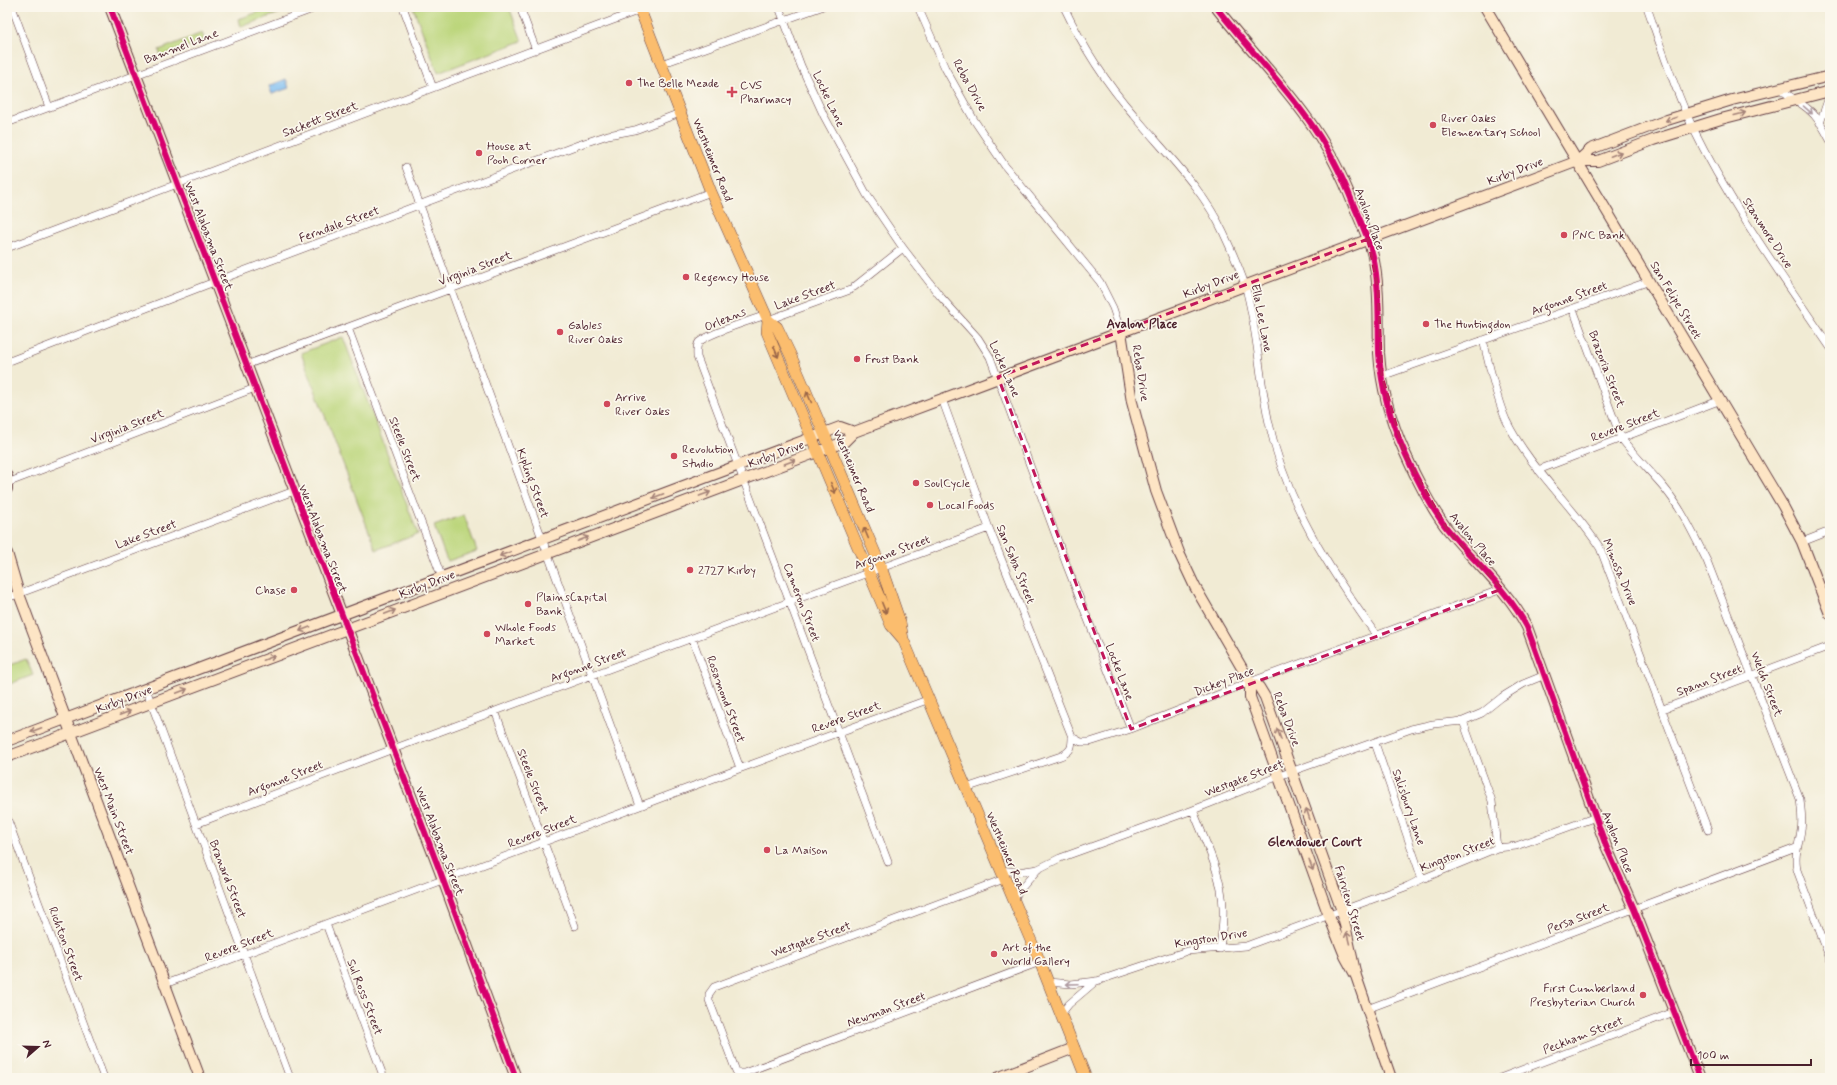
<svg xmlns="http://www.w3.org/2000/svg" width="1837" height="1085" viewBox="0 0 1837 1085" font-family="Mynerve,sans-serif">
<rect width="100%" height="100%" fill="#fbf7ec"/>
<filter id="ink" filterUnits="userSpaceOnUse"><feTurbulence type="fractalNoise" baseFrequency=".025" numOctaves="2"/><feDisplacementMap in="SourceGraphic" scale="8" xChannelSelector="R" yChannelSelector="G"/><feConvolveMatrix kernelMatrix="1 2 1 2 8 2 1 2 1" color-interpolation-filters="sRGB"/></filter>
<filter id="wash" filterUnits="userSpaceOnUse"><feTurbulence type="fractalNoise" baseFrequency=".012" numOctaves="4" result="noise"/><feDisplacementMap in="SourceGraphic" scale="16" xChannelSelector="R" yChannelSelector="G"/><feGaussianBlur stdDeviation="0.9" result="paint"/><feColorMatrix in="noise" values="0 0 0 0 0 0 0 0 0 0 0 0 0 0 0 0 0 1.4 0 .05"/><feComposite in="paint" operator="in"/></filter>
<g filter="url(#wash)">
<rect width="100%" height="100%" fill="#f1ebd4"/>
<!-- green -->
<path fill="#bcd67b" stroke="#837a53" d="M 272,7 L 296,7 L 241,27 L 239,19 Z
M 413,7 L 509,7 L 522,41 L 438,73 Z
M 202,33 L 205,40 L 161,56 L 159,50 Z
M 343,337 L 418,534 L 376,550 L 301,353 Z
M 464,515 L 477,551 L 448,561 L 446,558 L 434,526 Z
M 26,659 L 33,675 L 7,685 L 7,666 Z"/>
<!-- water -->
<path fill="#7dbdf2" stroke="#646e8e" d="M 286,79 L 289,88 L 272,94 L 269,86 Z"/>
</g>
<g filter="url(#ink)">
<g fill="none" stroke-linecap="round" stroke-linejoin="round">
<!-- street casing -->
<g stroke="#633e44" stroke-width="8">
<path id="street" d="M 12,7 L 49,107
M 403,7 L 433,88
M 520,7 L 536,50
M 779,7 L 801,66 L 824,116 L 867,195 L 903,248 L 940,296 L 978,338 L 990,357 L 1067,566 L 1131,729
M 918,7 L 945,68 L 974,120 L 1005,166 L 1100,282 L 1113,308 L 1121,332
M 1064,7 C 1082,45 1106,83 1134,115 C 1165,153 1202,187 1223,232 C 1231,249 1239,267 1245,285 C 1258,330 1259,378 1269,423 C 1287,505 1329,569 1377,636
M 1647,7 C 1661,47 1674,88 1692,126 C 1730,204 1782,276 1830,347
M 661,64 L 821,7
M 1779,88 C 1789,96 1799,102 1808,109 C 1818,117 1824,129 1830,140
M 7,123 L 318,7
M 1820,123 L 1830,94
M 406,167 L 640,806
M 7,248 L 640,10
M 854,287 L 903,248
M 1573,309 L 1621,438 C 1634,455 1648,469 1662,485 C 1681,507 1694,535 1707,561 L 1800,799 C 1801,809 1803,820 1801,830 C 1799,846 1794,853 1797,870 L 1830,959
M 766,315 C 752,320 709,333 699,342 C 696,346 697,353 697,357 L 888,862
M 768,320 L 850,290
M 348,328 L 442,578
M 1483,340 C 1490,367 1495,395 1506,420 C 1529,468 1571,503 1600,548 L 1708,830
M 7,362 L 214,282 L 578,145 L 608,135 L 635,130 L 680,113
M 246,365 L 711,192
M 1382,376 L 1650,281
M 942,399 L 989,528 L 1072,737 C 1072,748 1071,751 1061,756 L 966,788
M 1538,470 L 1721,400
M 7,483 L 255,388
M 1802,542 L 1830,531
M 7,598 L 294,491
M 692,638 L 740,768
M 146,689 L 290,1078
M 1663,709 L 1830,646
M 495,711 L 575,926
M 1463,721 L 1492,801 L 1497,848
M 1072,737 L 1081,742 L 1090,742 L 1131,729 L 1250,682 L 1502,589
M 1375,743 L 1422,879
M 1193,810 C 1205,842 1222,874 1223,908 C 1224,921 1221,936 1220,949
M 7,818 L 104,1078
M 196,824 L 393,749 L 989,528
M 1000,870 L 1018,872 L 1038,869
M 1004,879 L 714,987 L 709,994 L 709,1000 L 736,1071 L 739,1073 L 744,1073 L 1040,962
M 1013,901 L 1019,891 L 1038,869 L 1060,858 L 1193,810 L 1279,776 L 1411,729 L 1433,724 L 1463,721 L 1482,713 L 1502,697 L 1523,684 L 1545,675
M 326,924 L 384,1078
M 1048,982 L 1071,984 L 1097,981 L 1187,951 L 1246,946 L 1408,886 L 1422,879 L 1497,848 L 1516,846 L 1596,817
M 165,984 L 736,770 L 927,700
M 1367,1009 L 1796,848
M 1061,1014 L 1069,1004 L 1096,981
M 1500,1078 L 1674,1012"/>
</g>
<!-- secondary casing -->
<g stroke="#633e44" stroke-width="12">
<path id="secondary" d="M 110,7 L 439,869 L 516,1078
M 1216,7 C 1245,45 1279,79 1307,118 C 1327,145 1342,175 1354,206 C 1361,222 1369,239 1373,256 C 1380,288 1378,320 1379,353 C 1381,386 1391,422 1405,453 C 1415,476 1433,512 1449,531 C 1475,563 1508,590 1527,627 L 1606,846 L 1634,909 L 1700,1078
M 1485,7 L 1783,506 L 1802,542 L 1830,614
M 1578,161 L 1598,161 L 1653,140 L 1721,119 L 1830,91
M 1121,332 L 1132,402 L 1156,491 L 1180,555 L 1195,587 L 1250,682 L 1250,697 L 1329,916 L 1345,956 L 1356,976
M 7,476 L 7,489
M 7,553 L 19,594 L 200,1078
M 1250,682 L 1259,687 L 1265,697 L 1342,911 L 1356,976 L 1391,1078
M 7,741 L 840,427 L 854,432
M 7,757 L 812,454 L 844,442 L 854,432 L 1578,161 L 1591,149 L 1667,120 L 1732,100 L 1830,76
M 997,1078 L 1074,1048"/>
</g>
<!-- primary casing -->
<g stroke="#633e44" stroke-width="12">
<path id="primary" d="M 639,7 L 711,192 L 768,320 L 767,332 L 891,625 L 903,639
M 768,320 L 777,327 L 790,354 L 881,567 L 900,622 L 903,639 L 1040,962 L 1086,1078
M 1829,1078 L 1830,1078"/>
</g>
<!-- street -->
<use href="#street" stroke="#fff" stroke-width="7"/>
<!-- secondary -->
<use href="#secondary" stroke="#fde5c5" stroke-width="10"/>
<!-- primary -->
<use href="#primary" stroke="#fbbd6e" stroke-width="11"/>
<!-- cycleway casing -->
<g stroke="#fbf7ec" stroke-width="8">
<path id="cycleway" d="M 110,7 L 439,869 L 516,1078
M 1216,7 C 1245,45 1279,79 1307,118 C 1327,145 1342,175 1354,206 C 1361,222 1369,239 1373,256 C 1380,288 1378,320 1379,353 C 1381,386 1391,422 1405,453 C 1415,476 1433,512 1449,531 C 1475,563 1508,590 1527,627 L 1606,846 L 1634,909 L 1700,1078"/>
</g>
<!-- cycleway -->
<use href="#cycleway" stroke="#d6006c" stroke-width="6"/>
</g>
<!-- one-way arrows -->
<defs><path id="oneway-shaft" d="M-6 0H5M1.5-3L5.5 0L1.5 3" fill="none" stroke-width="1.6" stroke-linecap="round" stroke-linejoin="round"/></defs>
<g stroke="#ae9aa0">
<use href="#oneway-shaft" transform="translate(1808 110) rotate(41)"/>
<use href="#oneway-shaft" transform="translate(1072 984) rotate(178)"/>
</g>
<g stroke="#a48278">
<use href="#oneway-shaft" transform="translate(1740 114) rotate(-15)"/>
<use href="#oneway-shaft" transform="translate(1671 119) rotate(162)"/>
<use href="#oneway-shaft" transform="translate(1616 154) rotate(-21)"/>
<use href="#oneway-shaft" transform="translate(790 462) rotate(-20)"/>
<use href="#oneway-shaft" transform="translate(705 494) rotate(-20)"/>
<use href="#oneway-shaft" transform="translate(658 496) rotate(159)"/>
<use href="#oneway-shaft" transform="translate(583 539) rotate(-21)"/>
<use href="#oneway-shaft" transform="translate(505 554) rotate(159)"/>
<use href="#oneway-shaft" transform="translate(390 612) rotate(-21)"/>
<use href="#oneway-shaft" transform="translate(305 629) rotate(159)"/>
<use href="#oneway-shaft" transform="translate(269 658) rotate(-21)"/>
<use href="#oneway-shaft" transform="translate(182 691) rotate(-21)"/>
<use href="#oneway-shaft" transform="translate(125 713) rotate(-21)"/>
<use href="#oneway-shaft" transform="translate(36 730) rotate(159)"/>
<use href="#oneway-shaft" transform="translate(1279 734) rotate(-110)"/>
<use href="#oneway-shaft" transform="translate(1308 814) rotate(-109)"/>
<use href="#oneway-shaft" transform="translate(1311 865) rotate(71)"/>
<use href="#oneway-shaft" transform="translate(1348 938) rotate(-104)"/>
</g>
<g stroke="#9a6649">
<use href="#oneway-shaft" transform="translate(776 352) rotate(67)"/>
<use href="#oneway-shaft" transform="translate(809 397) rotate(-113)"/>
<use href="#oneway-shaft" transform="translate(833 488) rotate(67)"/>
<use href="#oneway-shaft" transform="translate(866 533) rotate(-113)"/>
<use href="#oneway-shaft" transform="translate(884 608) rotate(68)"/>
</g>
</g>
<!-- marked area -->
<path fill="none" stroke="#c2185b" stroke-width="3" stroke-dasharray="8 5" stroke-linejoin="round" d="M 1368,239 L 1378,289 L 1382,376 L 1404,452 L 1447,529 L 1502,589 L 1131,729 L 998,377 Z"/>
<!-- markers -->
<g fill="#d1495b" stroke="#fbf7ec" stroke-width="1.5">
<circle cx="629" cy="83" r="4"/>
<path d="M730 86h4v4h4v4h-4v4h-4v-4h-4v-4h4z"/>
<circle cx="1433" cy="125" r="4"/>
<circle cx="479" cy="153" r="4"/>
<circle cx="1564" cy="235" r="4"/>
<circle cx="686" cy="277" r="4"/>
<circle cx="1426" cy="324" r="4"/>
<circle cx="560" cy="332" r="4"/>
<circle cx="857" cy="359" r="4"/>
<circle cx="607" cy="404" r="4"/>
<circle cx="674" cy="456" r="4"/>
<circle cx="916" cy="483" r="4"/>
<circle cx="930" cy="505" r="4"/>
<circle cx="690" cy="570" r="4"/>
<circle cx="294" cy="590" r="4"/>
<circle cx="528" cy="604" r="4"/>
<circle cx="487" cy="634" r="4"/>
<circle cx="767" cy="850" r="4"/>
<circle cx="994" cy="954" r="4"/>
<circle cx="1643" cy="995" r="4"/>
</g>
<g text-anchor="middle" stroke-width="3.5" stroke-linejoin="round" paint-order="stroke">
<!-- street labels -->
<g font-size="12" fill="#4a1f2b" stroke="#fbf7ec">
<text transform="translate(181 46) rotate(-21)" y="4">Bammel Lane</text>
<text transform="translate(970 85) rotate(61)" y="4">Reba Drive</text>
<text transform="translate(829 99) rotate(65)" y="4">Locke Lane</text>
<text transform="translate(320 119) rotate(-21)" y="4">Sackett Street</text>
<text transform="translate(713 160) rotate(68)" y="4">Westheimer Road</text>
<text transform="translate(1515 171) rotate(-21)" y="4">Kirby Drive</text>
<text transform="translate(1370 219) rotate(70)" y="4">Avalon Place</text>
<text transform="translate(339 224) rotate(-20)" y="4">Ferndale Street</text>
<text transform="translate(1768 233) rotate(57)" y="4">Stanmore Drive</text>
<text transform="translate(209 236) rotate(69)" y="4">West Alabama Street</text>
<text transform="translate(475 268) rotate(-21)" y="4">Virginia Street</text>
<text transform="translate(1211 284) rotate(-21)" y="4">Kirby Drive</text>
<text transform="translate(805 295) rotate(-20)" y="4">Lake Street</text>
<text transform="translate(1569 298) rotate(-20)" y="4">Argonne Street</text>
<text transform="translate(1676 300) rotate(59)" y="4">San Felipe Street</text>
<text transform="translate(1262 318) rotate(79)" y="4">Ella Lee Lane</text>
<text transform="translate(725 319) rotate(-23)" y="4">Orleans</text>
<text transform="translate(1005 369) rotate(66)" y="4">Locke Lane</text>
<text transform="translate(1607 369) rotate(69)" y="4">Brazoria Street</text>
<text transform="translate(1141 373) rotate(81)" y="4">Reba Drive</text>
<text transform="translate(1625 425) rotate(-21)" y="4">Revere Street</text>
<text transform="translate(127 426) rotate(-21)" y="4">Virginia Street</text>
<text transform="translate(405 449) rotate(69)" y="4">Steele Street</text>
<text transform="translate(776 454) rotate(-20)" y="4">Kirby Drive</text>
<text transform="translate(854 471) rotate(67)" y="4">Westheimer Road</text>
<text transform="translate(533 483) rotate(70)" y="4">Kipling Street</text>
<text transform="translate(146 534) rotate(-20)" y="4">Lake Street</text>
<text transform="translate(323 539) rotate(69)" y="4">West Alabama Street</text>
<text transform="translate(1473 539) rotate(50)" y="4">Avalon Place</text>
<text transform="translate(892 552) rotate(-20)" y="4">Argonne Street</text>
<text transform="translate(1016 564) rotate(68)" y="4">San Saba Street</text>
<text transform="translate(1620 572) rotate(67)" y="4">Mimosa Drive</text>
<text transform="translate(427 584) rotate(-21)" y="4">Kirby Drive</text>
<text transform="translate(802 602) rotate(69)" y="4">Cameron Street</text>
<text transform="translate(588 665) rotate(-20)" y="4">Argonne Street</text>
<text transform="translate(1120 672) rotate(69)" y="4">Locke Lane</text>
<text transform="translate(1709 680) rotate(-21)" y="4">Spann Street</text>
<text transform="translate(1224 681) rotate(-21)" y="4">Dickey Place</text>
<text transform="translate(1767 684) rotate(69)" y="4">Welch Street</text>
<text transform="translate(124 699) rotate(-21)" y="4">Kirby Drive</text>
<text transform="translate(726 699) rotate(70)" y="4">Rosamond Street</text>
<text transform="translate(846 717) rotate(-20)" y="4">Revere Street</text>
<text transform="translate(1287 719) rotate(69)" y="4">Reba Drive</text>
<text transform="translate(285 778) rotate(-21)" y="4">Argonne Street</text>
<text transform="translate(1244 778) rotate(-21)" y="4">Westgate Street</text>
<text transform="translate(533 781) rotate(69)" y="4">Steele Street</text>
<text transform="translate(1409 807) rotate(71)" y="4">Salisbury Lane</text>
<text transform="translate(114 811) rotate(69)" y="4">West Main Street</text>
<text transform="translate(542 831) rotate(-21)" y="4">Revere Street</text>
<text transform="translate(440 841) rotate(69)" y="4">West Alabama Street</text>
<text transform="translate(1618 842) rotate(68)" y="4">Avalon Place</text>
<text transform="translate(1007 853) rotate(67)" y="4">Westheimer Road</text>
<text transform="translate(1457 854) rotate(-21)" y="4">Kingston Street</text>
<text transform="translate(228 879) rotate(69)" y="4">Branard Street</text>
<text transform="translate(1350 903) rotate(73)" y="4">Fairview Street</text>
<text transform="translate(1578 918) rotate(-21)" y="4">Persa Street</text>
<text transform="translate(1211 938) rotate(-9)" y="4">Kingston Drive</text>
<text transform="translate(811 939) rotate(-20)" y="4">Westgate Street</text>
<text transform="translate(66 944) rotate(70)" y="4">Richton Street</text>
<text transform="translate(239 945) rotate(-21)" y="4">Revere Street</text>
<text transform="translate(365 997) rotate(69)" y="4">Sul Ross Street</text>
<text transform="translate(886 1009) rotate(-20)" y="4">Newman Street</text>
<text transform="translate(1583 1035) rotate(-21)" y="4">Peckham Street</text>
</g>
<!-- poi labels -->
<g font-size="12" fill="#4a1f2b" stroke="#fbf7ec" text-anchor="start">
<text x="637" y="87">The Belle Meade</text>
<text x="740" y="89">CVS<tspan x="740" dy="14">Pharmacy</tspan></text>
<text x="1441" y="122">River Oaks<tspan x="1441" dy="14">Elementary School</tspan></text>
<text x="487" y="150">House at<tspan x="487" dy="14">Pooh Corner</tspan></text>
<text x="1572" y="239">PNC Bank</text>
<text x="694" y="281">Regency House</text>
<text x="1434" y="328">The Huntingdon</text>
<text x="568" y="329">Gables<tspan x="568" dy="14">River Oaks</tspan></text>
<text x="865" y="363">Frost Bank</text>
<text x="615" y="401">Arrive<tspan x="615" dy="14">River Oaks</tspan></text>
<text x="682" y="453">Revolution<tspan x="682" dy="14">Studio</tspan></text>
<text x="924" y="487">SoulCycle</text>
<text x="938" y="509">Local Foods</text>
<text x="698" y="574">2727 Kirby</text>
<text x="286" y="594" text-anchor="end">Chase</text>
<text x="536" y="601">PlainsCapital<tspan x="536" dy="14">Bank</tspan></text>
<text x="495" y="631">Whole Foods<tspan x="495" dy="14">Market</tspan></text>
<text x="775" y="854">La Maison</text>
<text x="1002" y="951">Art of the<tspan x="1002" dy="14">World Gallery</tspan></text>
<text x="1635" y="992" text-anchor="end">First Cumberland<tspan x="1635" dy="14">Presbyterian Church</tspan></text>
</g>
<!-- neighbourhood labels -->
<g font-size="13" font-weight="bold" fill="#4a1f2b" stroke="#fbf7ec">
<text x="1142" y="328">Avalon Place</text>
<text x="1315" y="846">Glendower Court</text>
</g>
</g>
<!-- margin -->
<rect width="1837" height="1085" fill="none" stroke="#fbf7ec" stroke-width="24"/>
<!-- north arrow -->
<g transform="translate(38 1047) rotate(70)" stroke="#fbf7ec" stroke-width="3" paint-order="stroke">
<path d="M0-3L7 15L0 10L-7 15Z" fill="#4a1f2b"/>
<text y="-6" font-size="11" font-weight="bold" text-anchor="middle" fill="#4a1f2b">N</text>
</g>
<!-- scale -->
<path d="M1691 1059v6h120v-6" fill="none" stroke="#4a1f2b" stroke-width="2"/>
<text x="1697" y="1059" font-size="12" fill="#4a1f2b" stroke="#fbf7ec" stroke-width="3" paint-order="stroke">100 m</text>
</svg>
